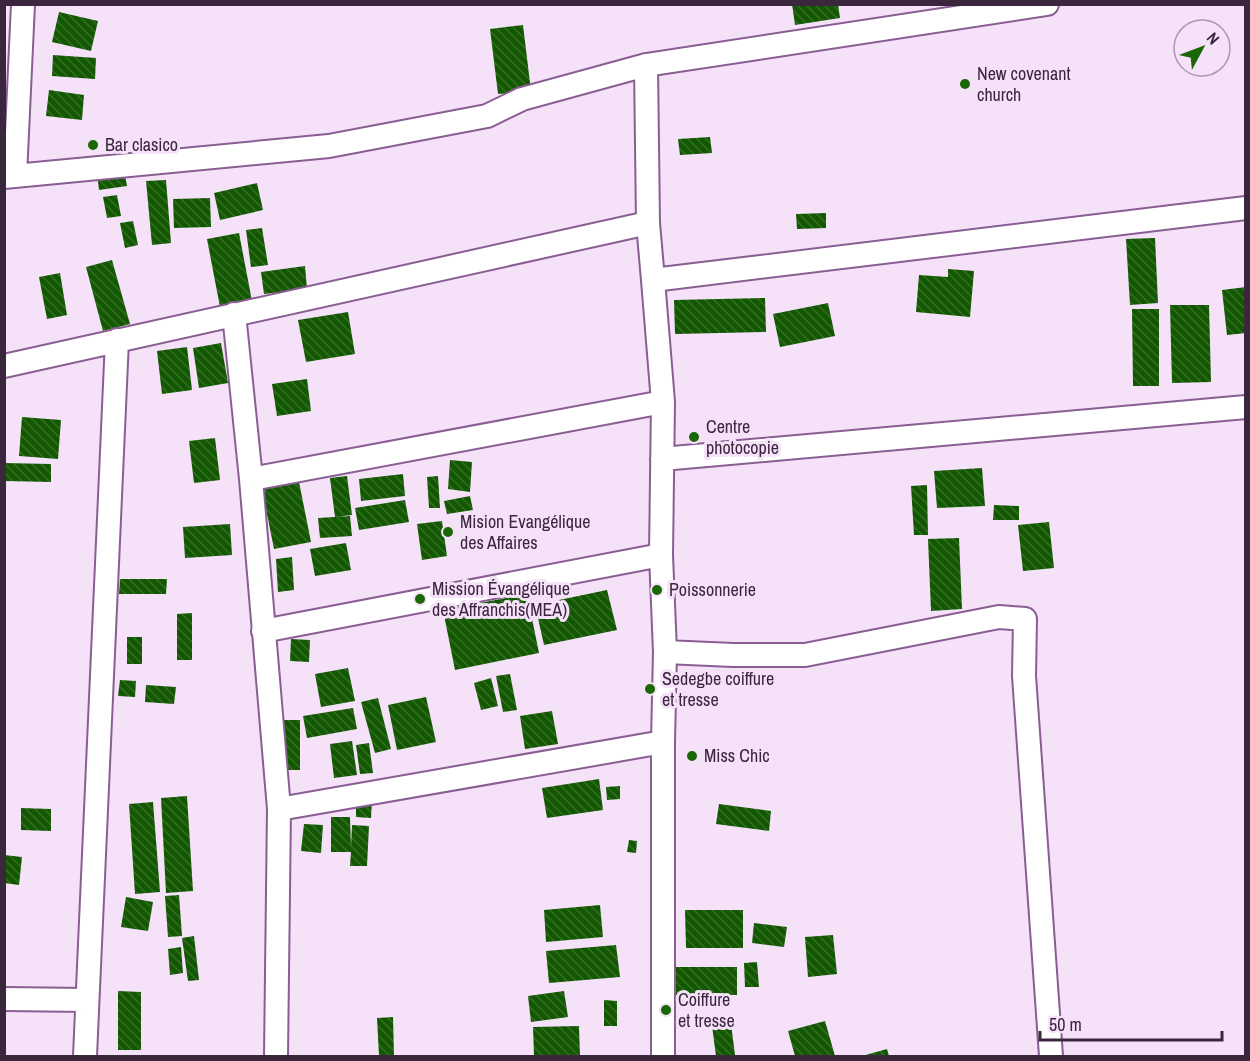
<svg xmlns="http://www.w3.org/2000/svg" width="1250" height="1061" viewBox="0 0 1250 1061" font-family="'Archivo Narrow',sans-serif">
<defs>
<pattern id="building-back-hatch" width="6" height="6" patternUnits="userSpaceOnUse" patternTransform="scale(1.5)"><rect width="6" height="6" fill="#125800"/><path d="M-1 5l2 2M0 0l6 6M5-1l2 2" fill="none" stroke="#366c27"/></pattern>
</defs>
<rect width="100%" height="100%" fill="#f5e2f9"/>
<!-- building -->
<path fill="url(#building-back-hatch)" d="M 792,4 L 838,4 L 840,18 L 795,25 Z
M 59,12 L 98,21 L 91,51 L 52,42 Z
M 523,25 L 531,91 L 498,94 L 490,29 Z
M 53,55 L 96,58 L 95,79 L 52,76 Z
M 49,90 L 84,95 L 82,120 L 46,116 Z
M 710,137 L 712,153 L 680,155 L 678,139 Z
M 124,169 L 127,186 L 99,190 L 97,173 Z
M 166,180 L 171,243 L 152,245 L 146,181 Z
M 257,183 L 263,210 L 220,220 L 214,193 Z
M 117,195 L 121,216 L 107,218 L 103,197 Z
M 210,198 L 211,227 L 174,228 L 173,199 Z
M 826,213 L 826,228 L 797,229 L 796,214 Z
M 133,221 L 138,245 L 125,248 L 120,223 Z
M 262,228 L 268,265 L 251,267 L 246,230 Z
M 239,233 L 252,301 L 220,307 L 207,239 Z
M 1155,238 L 1158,303 L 1130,305 L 1126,239 Z
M 112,260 L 130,324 L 103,331 L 86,267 Z
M 305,266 L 307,289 L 264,294 L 261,272 Z
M 948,269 L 974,271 L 970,317 L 916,312 L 919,275 L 948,277 Z
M 60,273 L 67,315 L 47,319 L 39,277 Z
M 1246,287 L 1246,333 L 1227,335 L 1222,290 Z
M 765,298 L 766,332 L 675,334 L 674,300 Z
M 828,303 L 835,336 L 780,347 L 773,314 Z
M 1170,305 L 1209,305 L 1211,382 L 1172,383 Z
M 1132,309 L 1159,309 L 1159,386 L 1133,386 Z
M 348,312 L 355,354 L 306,362 L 298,320 Z
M 221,343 L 228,383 L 199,388 L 193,348 Z
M 187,347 L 192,390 L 162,394 L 157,351 Z
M 307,379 L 311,411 L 277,416 L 272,384 Z
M 22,417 L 61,420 L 58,459 L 19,456 Z
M 215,438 L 220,480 L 194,483 L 189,441 Z
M 450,460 L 472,462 L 470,492 L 448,489 Z
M 4,463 L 51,464 L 51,482 L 4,481 Z
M 982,468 L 985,506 L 937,508 L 934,471 Z
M 403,474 L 405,496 L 361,501 L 359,479 Z
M 347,476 L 352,515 L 335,517 L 330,478 Z
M 438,476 L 440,508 L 429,508 L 427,477 Z
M 299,482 L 311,542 L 274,549 L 262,489 Z
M 927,485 L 928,535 L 914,535 L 911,486 Z
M 470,496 L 473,510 L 447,514 L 444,501 Z
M 405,500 L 409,522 L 359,530 L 355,508 Z
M 994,505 L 1019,506 L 1019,520 L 993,520 Z
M 350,516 L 352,536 L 320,538 L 318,518 Z
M 442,521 L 447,556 L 422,560 L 417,524 Z
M 1049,522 L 1054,568 L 1023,571 L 1018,525 Z
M 230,524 L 232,555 L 185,558 L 183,527 Z
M 959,538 L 962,609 L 931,611 L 928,539 Z
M 346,543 L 351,570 L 315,576 L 310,549 Z
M 292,557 L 294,590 L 278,592 L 276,559 Z
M 120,579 L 167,579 L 166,594 L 119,594 Z
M 607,590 L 617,630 L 544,645 L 535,605 Z
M 527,594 L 539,653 L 455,670 L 443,610 Z
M 192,613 L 192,660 L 177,660 L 177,614 Z
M 127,637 L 142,637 L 142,664 L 127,664 Z
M 291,639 L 310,640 L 309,662 L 290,661 Z
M 348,668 L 355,701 L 321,707 L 315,674 Z
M 510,674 L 517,710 L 503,712 L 496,676 Z
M 491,678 L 498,706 L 481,710 L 474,683 Z
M 120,680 L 136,681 L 135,697 L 118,696 Z
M 146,685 L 176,687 L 174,704 L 145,702 Z
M 426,697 L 436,742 L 397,750 L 388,705 Z
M 378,698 L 391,749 L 375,753 L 361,702 Z
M 353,708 L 357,729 L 307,738 L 303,716 Z
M 552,711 L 558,744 L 525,749 L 520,716 Z
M 284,720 L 300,720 L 300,770 L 285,770 Z
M 352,741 L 357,775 L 334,778 L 330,744 Z
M 369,743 L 373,773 L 360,774 L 356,745 Z
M 599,779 L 603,810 L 547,818 L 542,788 Z
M 620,786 L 620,799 L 607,800 L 606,787 Z
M 187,796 L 193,891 L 166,893 L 161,798 Z
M 356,800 L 372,800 L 371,818 L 356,817 Z
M 153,802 L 160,892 L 135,894 L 129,804 Z
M 719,804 L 771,811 L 769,831 L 716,824 Z
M 21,808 L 51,809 L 51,831 L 21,830 Z
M 331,817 L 350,817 L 351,847 L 352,825 L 369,826 L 367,866 L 350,866 L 351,852 L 331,852 Z
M 304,824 L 323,825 L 321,853 L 301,851 Z
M 629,840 L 637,841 L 636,853 L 627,852 Z
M 4,855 L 22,857 L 19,885 L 4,883 Z
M 179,895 L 182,936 L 168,937 L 165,896 Z
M 126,897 L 153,902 L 148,931 L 121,927 Z
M 600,905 L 603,937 L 546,942 L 544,910 Z
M 685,910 L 743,910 L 743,948 L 686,948 Z
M 754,923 L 787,927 L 784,947 L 752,943 Z
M 833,935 L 837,974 L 808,977 L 805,937 Z
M 194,936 L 199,980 L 188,981 L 182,938 Z
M 616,945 L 620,977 L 549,983 L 546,951 Z
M 181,947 L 183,973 L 170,975 L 168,949 Z
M 757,962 L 759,987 L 745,987 L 744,963 Z
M 673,967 L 737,967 L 737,995 L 674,995 Z
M 118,991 L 141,992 L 141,1050 L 118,1050 Z
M 564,991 L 568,1017 L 531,1022 L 528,996 Z
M 604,1000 L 617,1001 L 617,1026 L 604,1026 Z
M 730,1016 L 735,1055 L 716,1056 L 711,1018 Z
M 393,1017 L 394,1056 L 379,1056 L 377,1018 Z
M 825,1021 L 835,1056 L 795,1056 L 788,1031 Z
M 579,1026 L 580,1056 L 534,1056 L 533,1027 Z
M 887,1049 L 889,1056 L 862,1056 Z"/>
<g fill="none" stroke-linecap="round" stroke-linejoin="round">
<!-- minor casing -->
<g stroke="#8a5e93" stroke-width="26">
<path id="minor" d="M 646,65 L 648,223 L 653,280 L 663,402 L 661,555 L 665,652 L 663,742 L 663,1056
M 15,176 L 23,4
M 4,177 L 329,146 L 487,116 L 522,99 L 646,65 L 1047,4
M 653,280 L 1246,208
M 234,314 L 251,479 L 279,809 L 276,1056
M 4,366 L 648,223
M 662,459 L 1246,407
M 251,479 L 663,402
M 263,631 L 661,555
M 665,652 L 733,655 L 805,655 L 999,617 L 1025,619 L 1024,676 L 1051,1056
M 279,809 L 663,742
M 4,999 L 87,1000
M 85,1056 L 117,340"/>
</g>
<!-- minor -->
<use href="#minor" stroke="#fff" stroke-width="22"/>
</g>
<!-- markers -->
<g fill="#1a6805" stroke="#f5e2f9" stroke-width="2">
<circle cx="965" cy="84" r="6"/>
<circle cx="93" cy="145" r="6"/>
<circle cx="694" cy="437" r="6"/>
<circle cx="448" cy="532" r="6"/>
<circle cx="657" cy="590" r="6"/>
<circle cx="420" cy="599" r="6"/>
<circle cx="650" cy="689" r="6"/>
<circle cx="692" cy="756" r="6"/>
<circle cx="666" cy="1010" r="6"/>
</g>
<g text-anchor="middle" stroke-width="6" stroke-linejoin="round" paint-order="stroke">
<!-- poi labels -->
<g font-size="18" fill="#3a273e" stroke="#f5e2f9" text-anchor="start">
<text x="977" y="80">New covenant<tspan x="977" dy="21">church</tspan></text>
<text x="105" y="151">Bar clasico</text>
<text x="706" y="433">Centre<tspan x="706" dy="21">photocopie</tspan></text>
<text x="460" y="528">Mision Evangélique<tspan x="460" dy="21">des Affaires</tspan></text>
<text x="432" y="595">Mission Évangélique<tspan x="432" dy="21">des Affranchis(MEA)</tspan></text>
<text x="669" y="596">Poissonnerie</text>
<text x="662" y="685">Sedegbe coiffure<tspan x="662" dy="21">et tresse</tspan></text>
<text x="704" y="762">Miss Chic</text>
<text x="678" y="1006">Coiffure<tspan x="678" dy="21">et tresse</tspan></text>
</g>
</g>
<!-- border -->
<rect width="1250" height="1061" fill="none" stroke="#3a273e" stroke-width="12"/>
<!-- north arrow -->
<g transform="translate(1202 48) rotate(49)"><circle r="28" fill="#f5e2f9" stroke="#aa97ae" stroke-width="1.5"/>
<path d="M0-4.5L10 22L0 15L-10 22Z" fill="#1a6805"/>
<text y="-9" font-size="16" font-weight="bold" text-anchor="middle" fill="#3a273e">N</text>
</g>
<!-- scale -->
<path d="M1040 1031v9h182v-9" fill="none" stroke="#3a273e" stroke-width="3"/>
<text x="1049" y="1031" font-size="18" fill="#3a273e" stroke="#f5e2f9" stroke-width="4.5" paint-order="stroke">50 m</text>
</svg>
